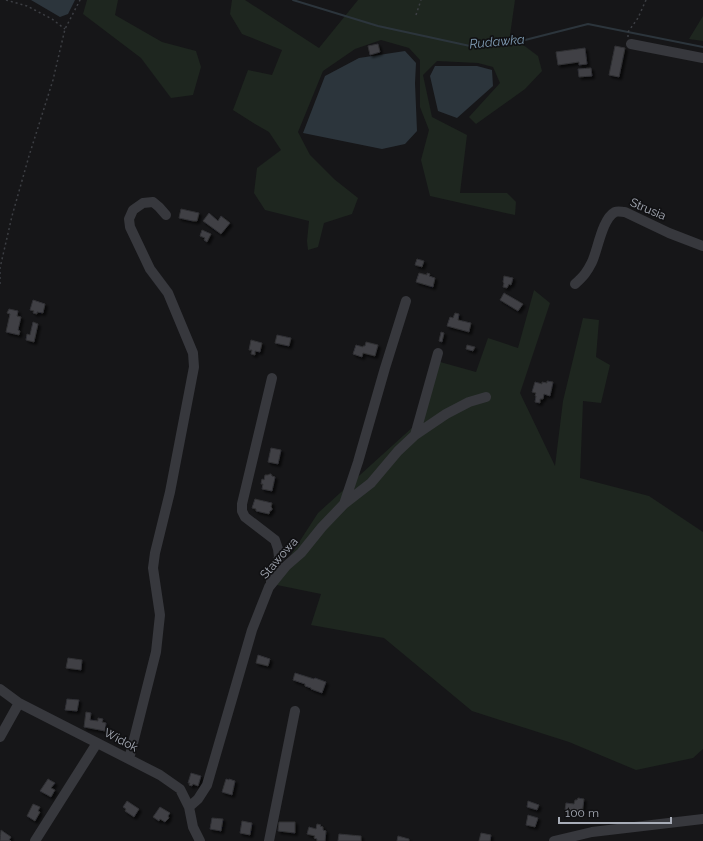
<svg xmlns="http://www.w3.org/2000/svg" width="703" height="841" viewBox="0 0 703 841" font-family="Raleway,sans-serif">
<defs>
<filter id="shadow"><feDropShadow dx="2.5" dy="2.5" stdDeviation="1" flood-color="#0009"/></filter>
</defs>
<rect width="100%" height="100%" fill="#161618"/>
<!-- green -->
<path fill="#1e261f" d="M 87,0 L 118,0 L 115,15 L 162,42 L 196,51 L 201,67 L 193,95 L 171,98 L 141,58 L 83,14 Z
M 232,0 L 245,0 L 319,48 L 358,0 L 515,0 L 510,35 L 538,56 L 542,71 L 525,89 L 476,124 L 469,117 L 500,83 L 493,67 L 478,63 L 437,61 L 423,75 L 432,117 L 467,135 L 460,193 L 507,193 L 516,202 L 515,215 L 430,196 L 421,160 L 429,130 L 420,107 L 420,60 L 409,48 L 381,40 L 355,49 L 323,71 L 298,132 L 310,155 L 334,179 L 358,198 L 352,214 L 324,223 L 318,247 L 308,250 L 307,241 L 309,221 L 265,210 L 254,193 L 257,168 L 281,150 L 269,132 L 255,124 L 233,110 L 248,70 L 272,75 L 282,50 L 242,34 L 230,14 Z
M 703,16 L 703,41 L 689,39 Z
M 534,290 L 550,303 L 520,393 L 555,466 L 563,401 L 583,318 L 599,320 L 596,357 L 610,365 L 601,403 L 583,401 L 580,478 L 649,496 L 703,532 L 703,749 L 693,758 L 636,770 L 569,742 L 472,711 L 384,638 L 311,625 L 321,594 L 272,584 L 318,513 L 414,426 L 433,360 L 476,372 L 488,338 L 518,348 Z"/>
<!-- water -->
<path fill="#2c353c" d="M 31,0 L 75,0 L 68,14 L 60,17 Z
M 405,51 L 416,63 L 415,83 L 417,131 L 405,144 L 382,149 L 303,133 L 325,76 L 359,58 Z
M 435,66 L 477,66 L 492,70 L 493,86 L 457,118 L 438,111 L 430,76 Z"/>
<g fill="none" stroke-linecap="round" stroke-linejoin="round">
<!-- stream -->
<path stroke="#2c353c" stroke-width="2" d="M 293,0 L 378,26 L 470,46 L 525,40 L 588,24 L 703,47"/>
</g>
<!-- building -->
<path fill="#404145" stroke="#303034" filter="url(#shadow)" d="M 378,44 L 380,52 L 370,55 L 368,46 Z
M 615,46 L 625,48 L 619,77 L 609,75 Z
M 585,48 L 587,64 L 579,65 L 579,62 L 558,65 L 556,52 Z
M 591,68 L 592,76 L 579,77 L 578,69 Z
M 181,209 L 199,213 L 197,221 L 193,221 L 179,218 Z
M 209,213 L 218,221 L 221,216 L 230,223 L 221,234 L 203,221 Z
M 202,230 L 211,234 L 207,242 L 204,240 L 205,238 L 200,236 Z
M 417,259 L 424,261 L 422,267 L 415,265 Z
M 419,273 L 427,275 L 427,273 L 430,274 L 429,276 L 435,278 L 433,287 L 416,282 Z
M 504,276 L 513,278 L 511,285 L 509,284 L 507,288 L 503,287 L 504,283 L 503,282 Z
M 504,293 L 523,304 L 518,311 L 500,300 Z
M 33,300 L 45,304 L 43,313 L 37,312 L 37,314 L 33,313 L 34,311 L 30,310 Z
M 9,309 L 18,311 L 17,316 L 21,317 L 18,330 L 20,331 L 19,335 L 6,332 L 10,314 L 7,313 Z
M 455,313 L 459,314 L 458,320 L 471,323 L 469,332 L 447,326 L 450,317 L 453,318 Z
M 33,322 L 38,324 L 34,342 L 26,340 L 27,334 L 30,335 Z
M 441,332 L 444,333 L 442,342 L 439,341 Z
M 277,335 L 291,338 L 289,346 L 275,343 Z
M 251,340 L 262,343 L 260,352 L 255,351 L 255,355 L 251,354 L 252,350 L 249,350 Z
M 366,342 L 378,345 L 375,356 L 363,353 L 362,357 L 353,354 L 356,345 L 363,347 L 363,346 L 365,346 Z
M 467,345 L 475,347 L 473,351 L 466,349 Z
M 547,381 L 553,382 L 550,396 L 544,394 L 543,399 L 540,399 L 540,403 L 535,402 L 536,396 L 535,396 L 536,393 L 532,392 L 535,382 L 542,384 L 542,382 L 547,383 Z
M 271,448 L 281,450 L 278,464 L 268,462 Z
M 270,474 L 271,474 L 272,476 L 275,477 L 272,491 L 262,489 L 263,484 L 261,484 L 262,479 L 264,480 L 265,475 L 268,475 Z
M 255,499 L 259,500 L 272,503 L 271,507 L 272,508 L 272,510 L 270,511 L 269,514 L 256,511 L 256,509 L 252,508 Z
M 258,655 L 270,659 L 268,666 L 256,663 Z
M 68,658 L 82,660 L 81,670 L 66,668 Z
M 295,673 L 314,679 L 315,678 L 326,682 L 322,693 L 311,689 L 311,688 L 305,686 L 305,684 L 293,680 Z
M 67,699 L 79,700 L 77,711 L 65,710 Z
M 86,712 L 91,713 L 90,720 L 98,721 L 98,718 L 103,719 L 102,722 L 106,723 L 105,731 L 84,727 Z
M 191,773 L 201,776 L 198,786 L 193,784 L 192,786 L 189,785 L 190,783 L 188,783 Z
M 48,779 L 55,783 L 51,788 L 55,790 L 51,797 L 40,791 Z
M 226,779 L 229,780 L 229,779 L 235,781 L 232,795 L 222,792 Z
M 578,798 L 584,799 L 582,814 L 565,810 L 566,803 L 574,804 L 575,800 L 577,800 Z
M 127,801 L 139,809 L 134,817 L 125,811 L 126,809 L 123,807 Z
M 528,801 L 539,805 L 537,810 L 527,807 Z
M 33,804 L 40,807 L 38,811 L 40,812 L 35,821 L 27,816 Z
M 160,807 L 170,813 L 168,816 L 169,818 L 165,822 L 160,819 L 159,821 L 153,817 Z
M 528,815 L 538,818 L 535,827 L 526,825 Z
M 212,818 L 223,819 L 221,831 L 210,829 Z
M 242,821 L 252,823 L 250,835 L 240,833 Z
M 279,822 L 295,822 L 295,833 L 278,831 Z
M 317,824 L 321,825 L 320,826 L 323,827 L 323,830 L 326,831 L 325,841 L 317,841 L 317,839 L 314,838 L 315,836 L 307,834 L 309,827 L 316,829 Z
M 1,830 L 11,837 L 9,840 L 11,841 L 0,841 Z
M 481,833 L 491,835 L 490,841 L 479,841 Z
M 339,834 L 361,836 L 361,841 L 338,841 Z
M 398,836 L 409,839 L 409,841 L 397,841 Z"/>
<g fill="none" stroke-linecap="round" stroke-linejoin="round">
<!-- path -->
<path stroke="#3d3f44" stroke-width="1.5" stroke-dasharray="2 3" stroke-linecap="butt" d="M 6,0 L 27,6 L 52,19 L 65,29
M 416,15 L 421,0
M 628,37 L 628,32 L 638,18 L 646,0
M 0,284 L 0,268 L 12,216 L 29,156 L 53,80 L 65,29 L 80,0"/>
<!-- minor -->
<path stroke="#37383d" stroke-width="10" d="M 631,44 L 703,58
M 575,284 C 584,276 587,272 592,262 C 598,249 602,219 615,212 C 618,211 622,212 625,212 L 669,233 L 703,246
M 415,435 L 438,353
M 344,504 L 358,462 L 385,368 L 406,301
M 271,582 L 279,557 L 278,549 L 275,540 L 245,517 L 242,511 L 242,504 L 272,378
M 0,689 L 19,703 L 160,775 L 180,789 L 189,807 L 193,827 L 200,841
M 0,737 L 19,703
M 129,759 L 156,652 L 160,615 L 153,568 L 155,553 L 170,492 L 194,367 L 193,353 L 168,293 L 150,269 L 130,227 L 129,219 L 133,210 L 143,203 L 153,202 L 159,207 L 166,215
M 189,807 L 198,799 L 207,785 L 252,630 L 269,587 L 286,566 L 301,553 L 322,527 L 344,504 L 371,483 L 398,451 L 415,435 L 446,414 L 469,402 L 486,397
M 35,841 L 97,743
M 269,841 L 295,711
M 554,841 L 592,832 L 703,819"/>
</g>
<g text-anchor="middle" stroke-width="3.5" stroke-linejoin="round" paint-order="stroke">
<!-- street labels -->
<g font-size="12" fill="#a8adb8" stroke="#111113">
<text transform="translate(648 209) rotate(23)" y="4">Strusia</text>
<text transform="translate(279 558) rotate(-49)" y="4">Stawowa</text>
<text transform="translate(121 740) rotate(27)" y="4">Widok</text>
</g>
<!-- water labels -->
<g font-size="13" font-style="italic" fill="#7f9bb3" stroke="#111113">
<text transform="translate(497 41) rotate(-5)" y="5">Rudawka</text>
</g>
</g>
<!-- scale -->
<path d="M559 817v6h112v-6" fill="none" stroke="#a8adb8" stroke-width="2"/>
<text x="565" y="817" font-size="12" fill="#a8adb8" stroke="#111113" stroke-width="3" paint-order="stroke">100 m</text>
</svg>
